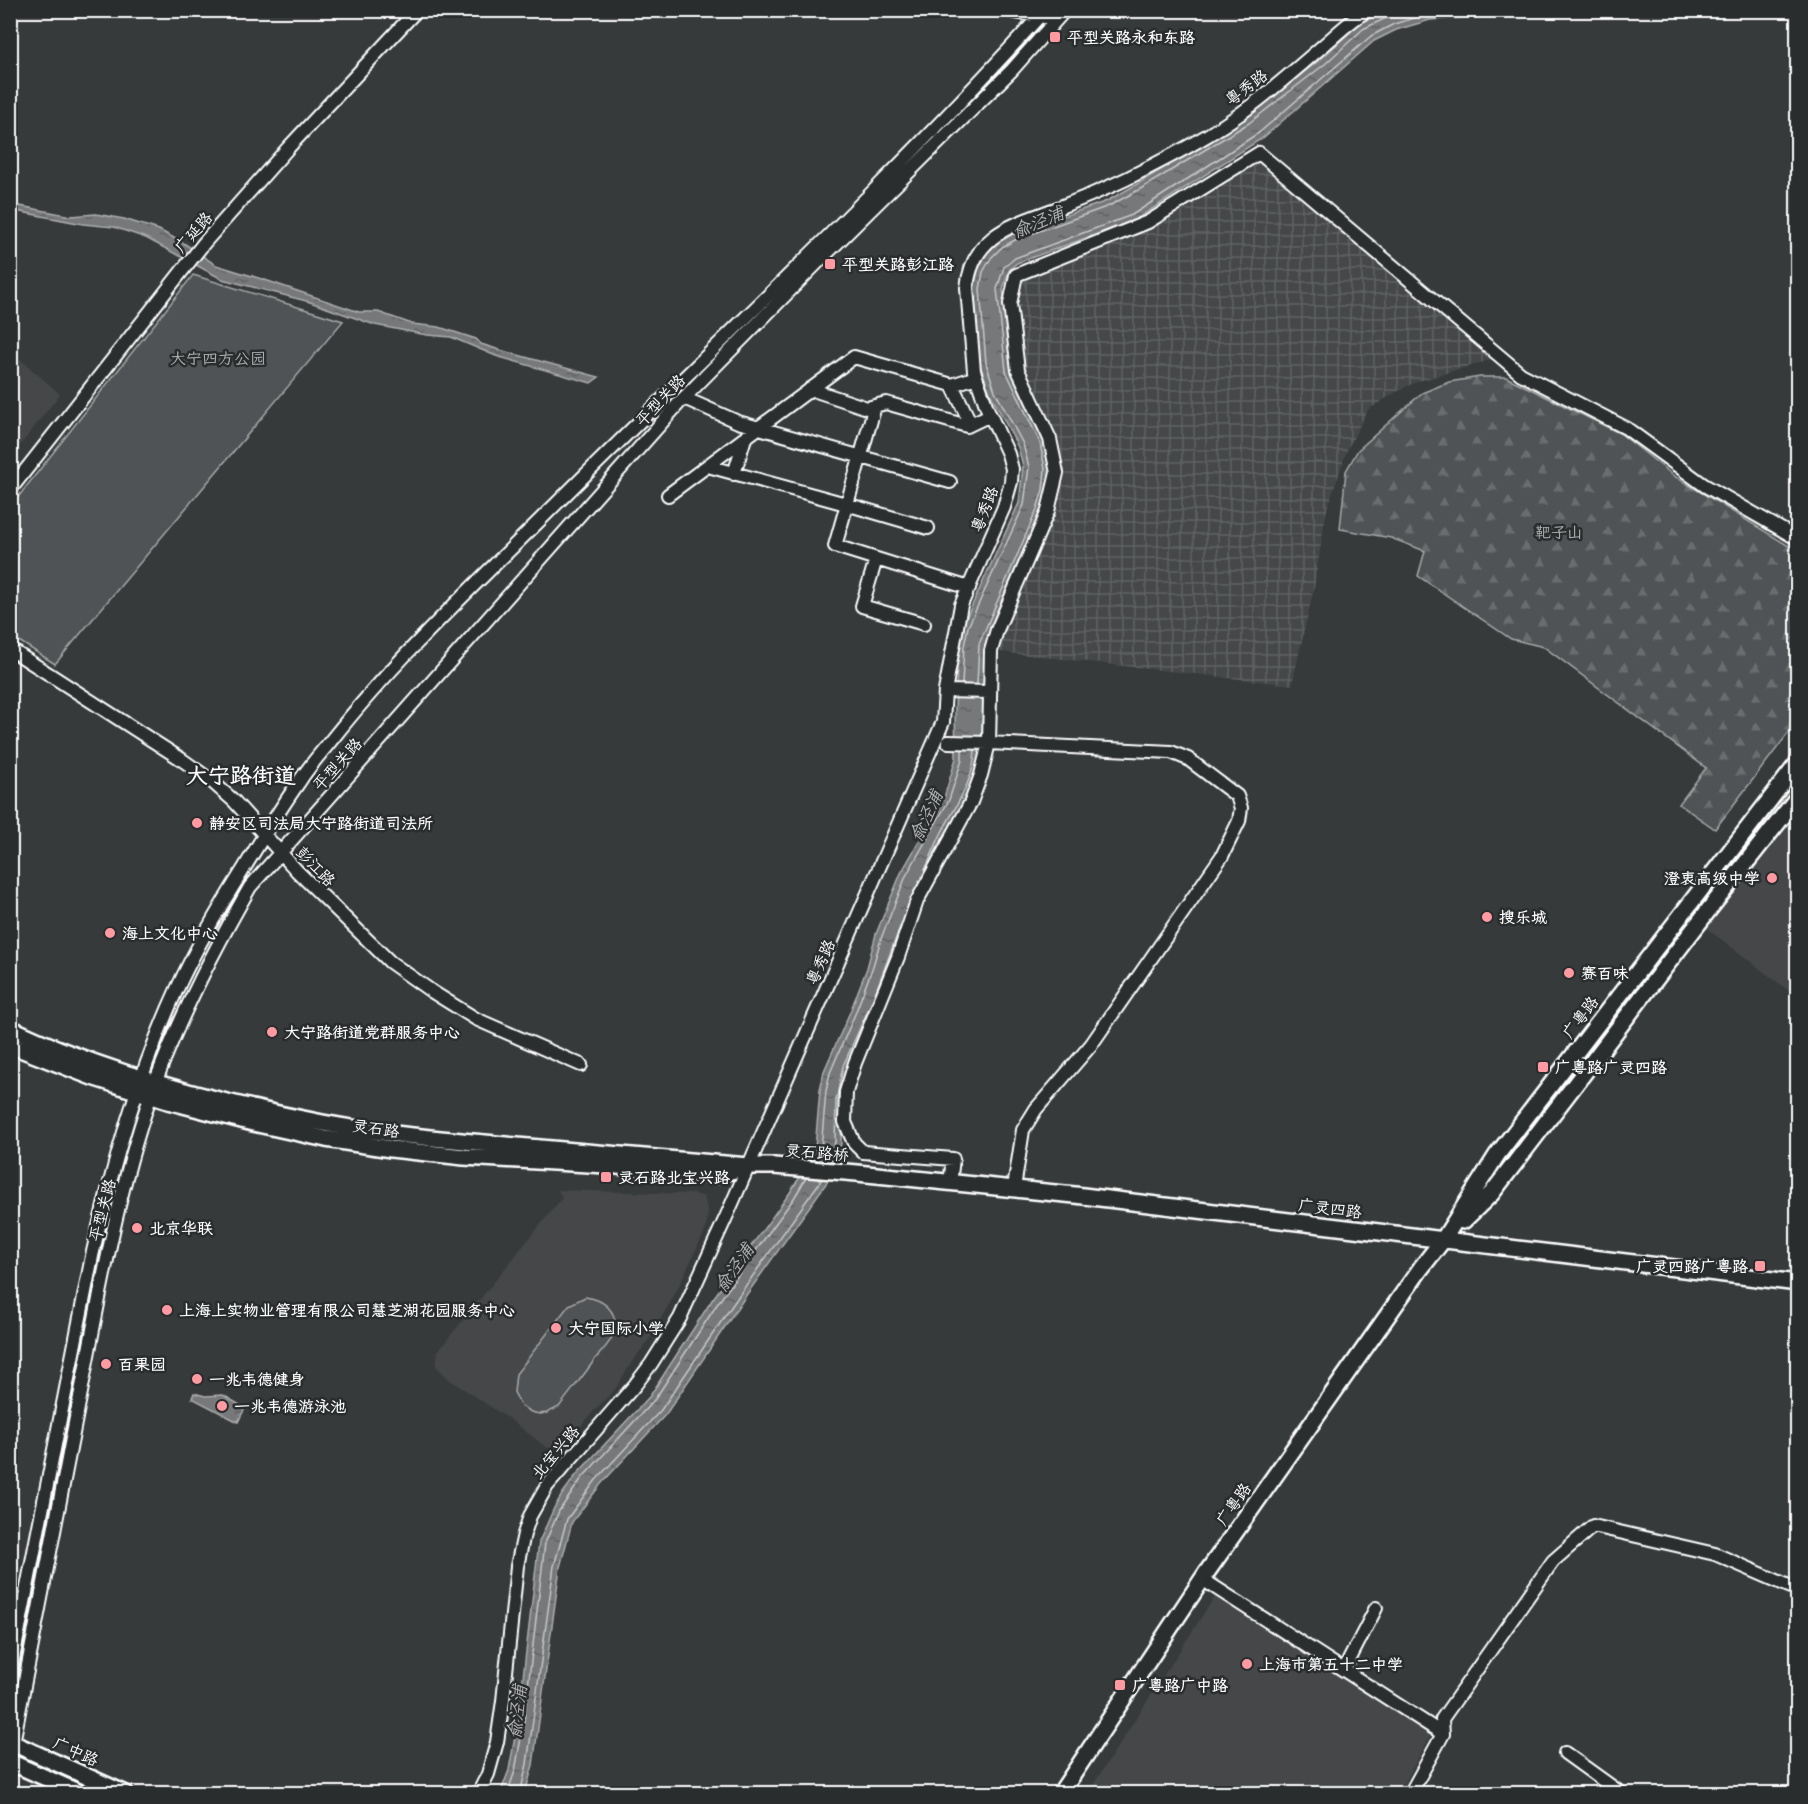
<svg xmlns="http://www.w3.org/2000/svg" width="1808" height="1804" viewBox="0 0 1808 1804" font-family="'Playpen Sans','LXGW WenKai TC',sans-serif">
<defs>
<pattern id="industrial-grid" width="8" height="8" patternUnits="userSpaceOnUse" patternTransform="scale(1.5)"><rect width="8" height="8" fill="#444748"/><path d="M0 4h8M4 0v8" fill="none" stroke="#606363"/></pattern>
<pattern id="forest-firs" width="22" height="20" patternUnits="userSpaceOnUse" patternTransform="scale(1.5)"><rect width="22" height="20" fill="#505354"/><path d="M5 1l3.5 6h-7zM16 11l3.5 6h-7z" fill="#6a6d6e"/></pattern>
<pattern id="water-ripples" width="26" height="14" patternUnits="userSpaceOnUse" patternTransform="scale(1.5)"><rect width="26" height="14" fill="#767879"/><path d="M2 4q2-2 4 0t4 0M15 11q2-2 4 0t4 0" fill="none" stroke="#616262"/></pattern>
</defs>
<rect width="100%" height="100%" fill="#373a3b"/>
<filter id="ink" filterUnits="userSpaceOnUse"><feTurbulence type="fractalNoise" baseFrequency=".0167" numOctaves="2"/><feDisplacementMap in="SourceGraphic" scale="12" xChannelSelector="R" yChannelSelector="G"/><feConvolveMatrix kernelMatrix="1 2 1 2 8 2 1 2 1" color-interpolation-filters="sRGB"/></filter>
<g filter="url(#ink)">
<!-- built -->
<path fill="#444748" d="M 11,351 L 60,394 L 11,457 Z
M 1789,822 L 1798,827 L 1797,997 L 1706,928 Z
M 558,1190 L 696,1194 L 704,1197 L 708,1212 L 706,1229 L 677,1290 L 649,1340 L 632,1362 L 616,1388 L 593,1412 L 560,1451 L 546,1447 L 509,1419 L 450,1380 L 436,1366 L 438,1351 L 562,1198 Z
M 1215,1596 L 1432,1733 L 1402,1788 L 1393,1793 L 1091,1794 L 1089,1791 Z"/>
<!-- industrial -->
<path fill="url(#industrial-grid)" d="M 1259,153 L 1500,357 L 1416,382 L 1396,392 L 1368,410 L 1347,450 L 1326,513 L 1314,588 L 1292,685 L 991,651 L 1057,473 L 1018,370 L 1010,304 L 1016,275 L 1133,228 Z"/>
<!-- forest -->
<path fill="url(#forest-firs)" stroke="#a8a9aa" stroke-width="1.5" d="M 1480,377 L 1506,377 L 1621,434 L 1674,476 L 1797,551 L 1797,722 L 1715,829 L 1679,804 L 1706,768 L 1544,647 L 1511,639 L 1418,576 L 1425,551 L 1391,538 L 1340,529 L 1346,471 L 1358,450 L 1422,393 L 1449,382 Z"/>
<!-- park -->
<path fill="#505354" stroke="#a8a9aa" stroke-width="1.5" d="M 193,275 L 343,321 L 55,664 L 11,636 L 11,506 Z
M 585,1297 C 603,1299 619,1311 614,1331 C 612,1341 603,1350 596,1358 C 584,1375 571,1391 559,1407 L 547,1413 L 539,1414 L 531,1412 L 521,1406 L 514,1392 L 516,1374 L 569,1305 Z"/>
<!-- water -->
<path fill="url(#water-ripples)" stroke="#adaeaf" stroke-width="1.5" d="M 1389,10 L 1507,11 L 1485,16 L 1430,20 L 1396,30 L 1374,41 L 1264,137 L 1135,220 L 1017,263 L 1009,270 L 1003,289 L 1012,369 L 1046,441 L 1051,469 L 1049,491 L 1042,511 L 985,646 L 981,764 L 976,783 L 947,836 L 842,1102 L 841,1143 L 835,1171 L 747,1294 L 666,1414 L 601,1484 L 572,1522 L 560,1567 L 533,1765 L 525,1793 L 500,1794 L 509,1770 L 518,1720 L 539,1542 L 554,1508 L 563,1493 L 577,1474 L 650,1396 L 712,1300 L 789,1194 L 805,1169 L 815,1148 L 820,1090 L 824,1071 L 850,1012 L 867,968 L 876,934 L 901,873 L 944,798 L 956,758 L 955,709 L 958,646 L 963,625 L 1019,503 L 1023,466 L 1018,447 L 990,393 L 980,365 L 974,288 L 978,270 L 986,254 L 999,242 L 1015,233 L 1107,201 L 1139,183 L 1245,118 L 1321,59 L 1359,24 Z
M 10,204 L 71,216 L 96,214 L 124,219 L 159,230 L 185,244 L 216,265 L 265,280 L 359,312 L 378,312 L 412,324 L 439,327 L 476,339 L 481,344 L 503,351 L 599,377 L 591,383 L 496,356 L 451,337 L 427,335 L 375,325 L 310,302 L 222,279 L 146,238 L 114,227 L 83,224 L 11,210 Z
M 194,1393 L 205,1396 L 223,1395 L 245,1408 L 238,1422 L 192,1398 Z"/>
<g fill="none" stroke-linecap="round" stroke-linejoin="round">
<!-- shore -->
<path stroke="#c8c9c9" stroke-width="1.5" d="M 962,684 L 964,646 L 968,627 L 1024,505 L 1029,467 L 1023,444 L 995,391 L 986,363 L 980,289 L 983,272 L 991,258 L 1002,247 L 1017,239 L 1109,206 L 1142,188 L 1249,123 L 1325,64 L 1363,29 L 1386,18 L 1388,10
M 977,684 L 979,644 L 1037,509 L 1043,490 L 1045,469 L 1040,443 L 1006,371 L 997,289 L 1004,267 L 1015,258 L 1132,215 L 1260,132 L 1371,36 L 1394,24 L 1428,14 L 1478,10
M 925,870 C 931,857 936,844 942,832 C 956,805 974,781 975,750
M 816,1160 L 821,1149 L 826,1091 L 830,1073 L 855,1014 L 872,969 L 882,936 L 906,876 L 949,800 L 962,760 L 962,750
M 831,1162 L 835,1142 L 836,1101 L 843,1066 L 873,999 L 900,927
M 507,1794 L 515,1771 L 524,1721 L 545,1543 L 559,1511 L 582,1478 L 655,1399 L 718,1303 L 794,1198 L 806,1178
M 520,1794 L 527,1764 L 554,1566 L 567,1519 L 596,1480 L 661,1410 L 742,1291 L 822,1179"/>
<!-- minor casing -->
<g stroke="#fff" stroke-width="16">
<path id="minor" d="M 1004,10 L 1045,17
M 952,385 L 971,424
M 810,389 L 867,408 L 886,403 L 967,426 L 990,415
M 684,398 L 738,422 L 950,482
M 875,406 L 835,546 L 969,588
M 708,466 L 846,504 L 928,528
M 734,474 L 745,438
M 10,490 L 204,243 L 288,148 L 417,10
M 668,495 L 854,357 L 952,385 L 976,377
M 876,559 L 862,606 L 924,624
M 10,649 L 181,759 L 209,779 L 234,801 L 297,871 L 390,962 L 431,991 L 476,1019 L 581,1065
M 945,691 L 990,692
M 948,742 L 989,743 L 981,775 L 971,802 L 917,901 L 898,957 L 855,1063 L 846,1092 L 845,1122 L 854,1143 L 863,1152 L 953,1159 L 950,1183
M 1014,1188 L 1023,1130 L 1036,1109 L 1091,1045 L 1222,856 L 1239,821 L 1241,808 L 1237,796 L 1188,759 L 1171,752 L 989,743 L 991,651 L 997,630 L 1048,511 L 1057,473 L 1050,439 L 1018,370 L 1010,304 L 1016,275 L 1148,222 L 1259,153 L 1521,374 L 1626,428 L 1704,485 L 1798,539
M 1202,1579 L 1443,1734
M 1344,1670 L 1376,1608
M 10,1674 L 92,1256 C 113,1164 138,1074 177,989 C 196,948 219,908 243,870 C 261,840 279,810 299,782 C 309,766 322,752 333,738 C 398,656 475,585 549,511 C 715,345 888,185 1045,10
M 10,1746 L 13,1743 C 36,1624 59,1505 82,1387 C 102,1283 120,1178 157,1078 C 182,1012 215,948 250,887 L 680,402 L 823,257 L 1012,70 L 1065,10
M 1565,1753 L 1622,1794
M 478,1794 L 488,1774 L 497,1742 L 503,1701 L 517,1566 L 524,1534 L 530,1516 L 547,1486 L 635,1385 L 651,1364 L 680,1318 L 727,1215 L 943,722 L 945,691 L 961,605 L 1004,507 L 1011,482 L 1012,469 L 1008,454 L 987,408 L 974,371 L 967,288 C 972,235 1012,225 1055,209 C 1079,200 1103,190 1126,179 C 1168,158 1215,134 1252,105 C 1277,86 1301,65 1325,44 C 1339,32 1352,19 1368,10
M 1410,1794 L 1443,1734 L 1442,1719 L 1553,1561 L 1593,1526 L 1715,1554 L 1798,1590"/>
</g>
<!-- major casing -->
<g stroke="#fff" stroke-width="20">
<path id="major" d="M 10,1028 C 106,1073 219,1103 323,1123 C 387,1135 452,1140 517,1146 C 594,1153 671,1159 748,1166 L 774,1166 L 857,1173 L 1075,1195 L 1798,1283
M 10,1045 L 92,1077 L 168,1101 L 253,1123 L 326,1139 L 391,1149 L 464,1157 L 606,1165 L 715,1175 L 739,1169
M 1463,1221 L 1492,1193 L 1707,912 L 1798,797
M 10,1742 L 126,1794
M 10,1762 L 82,1794
M 1060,1794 L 1207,1572 L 1421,1268 L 1443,1240 L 1497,1155 L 1798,763"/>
</g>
<!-- minor -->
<use href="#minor" stroke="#2a2d2e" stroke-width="12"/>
<!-- major -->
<use href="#major" stroke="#2a2d2e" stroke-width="15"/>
</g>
</g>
<!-- markers -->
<g fill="#ff9aa2" stroke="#2a2d2e" stroke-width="2">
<rect x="1049" y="31" width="12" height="12" rx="3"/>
<rect x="824" y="258" width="12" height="12" rx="3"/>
<circle cx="197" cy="823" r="6"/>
<circle cx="1772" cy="878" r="6"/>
<circle cx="1487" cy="917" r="6"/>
<circle cx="110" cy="933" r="6"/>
<circle cx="1569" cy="973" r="6"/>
<circle cx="272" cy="1032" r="6"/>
<rect x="1537" y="1061" width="12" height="12" rx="3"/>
<rect x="600" y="1171" width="12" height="12" rx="3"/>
<circle cx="137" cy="1228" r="6"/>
<rect x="1754" y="1260" width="12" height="12" rx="3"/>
<circle cx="167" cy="1310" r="6"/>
<circle cx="556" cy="1328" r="6"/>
<circle cx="106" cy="1364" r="6"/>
<circle cx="197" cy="1379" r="6"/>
<circle cx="222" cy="1406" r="6"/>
<circle cx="1247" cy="1664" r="6"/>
<rect x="1114" y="1679" width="12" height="12" rx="3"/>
</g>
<g text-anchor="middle" stroke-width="5" stroke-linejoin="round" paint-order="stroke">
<!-- poi labels -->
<g font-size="16" font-weight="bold" fill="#fff" stroke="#2a2d2e" text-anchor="start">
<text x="1067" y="43">平型关路永和东路</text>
<text x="842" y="270">平型关路彭江路</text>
<text x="209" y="829">静安区司法局大宁路街道司法所</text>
<text x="1760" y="884" text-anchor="end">澄衷高级中学</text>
<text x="1499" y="923">搜乐城</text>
<text x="122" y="939">海上文化中心</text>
<text x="1581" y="979">赛百味</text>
<text x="284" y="1038">大宁路街道党群服务中心</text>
<text x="1555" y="1073">广粤路广灵四路</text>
<text x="618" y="1183">灵石路北宝兴路</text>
<text x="149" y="1234">北京华联</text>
<text x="1748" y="1272" text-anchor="end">广灵四路广粤路</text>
<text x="179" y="1316">上海上实物业管理有限公司慧芝湖花园服务中心</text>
<text x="568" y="1334">大宁国际小学</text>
<text x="118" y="1370">百果园</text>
<text x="209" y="1385">一兆韦德健身</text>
<text x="234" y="1412">一兆韦德游泳池</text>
<text x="1259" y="1670">上海市第五十二中学</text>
<text x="1132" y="1691">广粤路广中路</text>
</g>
<!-- street labels -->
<g font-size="16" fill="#fff" stroke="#2a2d2e">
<text transform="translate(1246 87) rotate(-37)" y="6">粤秀路</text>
<text transform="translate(193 232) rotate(-49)" y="6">广延路</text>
<text transform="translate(660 400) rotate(-47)" y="6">平型关路</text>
<text transform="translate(984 509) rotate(-69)" y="6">粤秀路</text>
<text transform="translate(337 764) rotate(-48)" y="6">平型关路</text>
<text transform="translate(316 866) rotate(46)" y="6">彭江路</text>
<text transform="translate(820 962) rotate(-66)" y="6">粤秀路</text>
<text transform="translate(1580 1017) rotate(-53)" y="6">广粤路</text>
<text transform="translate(376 1128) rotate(8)" y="6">灵石路</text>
<text transform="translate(817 1152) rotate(5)" y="6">灵石路桥</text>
<text transform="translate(1330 1208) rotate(7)" y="6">广灵四路</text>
<text transform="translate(102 1210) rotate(-76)" y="6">平型关路</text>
<text transform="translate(555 1452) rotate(-50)" y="6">北宝兴路</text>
<text transform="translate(1233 1504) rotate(-55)" y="6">广粤路</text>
<text transform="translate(76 1751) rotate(24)" y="6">广中路</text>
</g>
<!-- park labels -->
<g font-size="16" fill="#b0b2b2" stroke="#2a2d2e">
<text x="218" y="364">大宁四方公园</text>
<text x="1559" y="538">靶子山</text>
</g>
<!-- water labels -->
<g font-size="18" font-style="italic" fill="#b4b5b5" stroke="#2a2d2e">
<text transform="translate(1038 222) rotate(-22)" y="6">俞泾浦</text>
<text transform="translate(926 816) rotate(-65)" y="6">俞泾浦</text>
<text transform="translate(734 1268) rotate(-55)" y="6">俞泾浦</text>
<text transform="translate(517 1712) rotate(-83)" y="6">俞泾浦</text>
</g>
<!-- district labels -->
<g font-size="22" font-weight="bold" fill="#fff" stroke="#2a2d2e">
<text x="241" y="783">大宁路街道</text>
</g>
</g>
<!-- margin -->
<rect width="1808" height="1804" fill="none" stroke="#2a2d2e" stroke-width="36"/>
<rect x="18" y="18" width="1772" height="1768" fill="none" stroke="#fff" stroke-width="2" filter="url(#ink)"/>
</svg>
